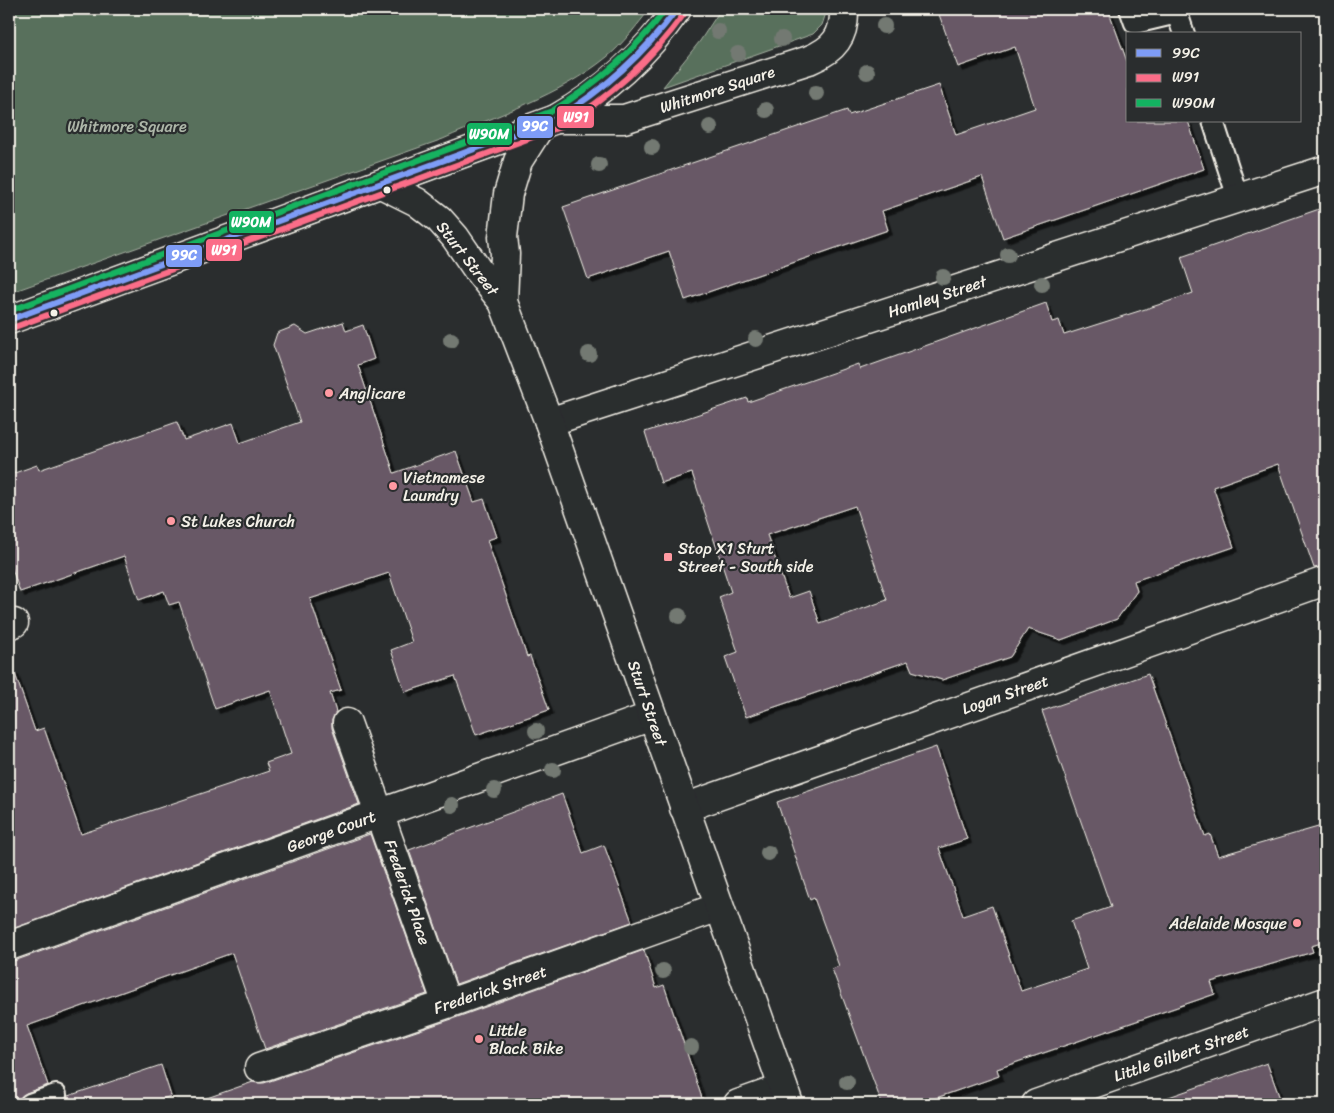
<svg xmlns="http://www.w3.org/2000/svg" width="1334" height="1113" viewBox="0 0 1334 1113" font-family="Sriracha,sans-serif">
<defs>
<filter id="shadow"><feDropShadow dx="4.5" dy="4.5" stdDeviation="0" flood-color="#0009"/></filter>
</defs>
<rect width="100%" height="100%" fill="#2a2d2e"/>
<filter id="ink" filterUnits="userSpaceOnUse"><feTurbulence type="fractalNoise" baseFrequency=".02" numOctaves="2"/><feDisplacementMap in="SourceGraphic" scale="10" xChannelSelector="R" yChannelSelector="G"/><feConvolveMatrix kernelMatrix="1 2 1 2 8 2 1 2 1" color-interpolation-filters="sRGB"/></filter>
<g filter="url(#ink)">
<!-- green -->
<path fill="#59705c" stroke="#a6b0a2" d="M 9,9 L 650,9 C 637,25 623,44 607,57 C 559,96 499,114 443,139 L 9,293 Z
M 721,9 L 826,9 L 827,10 L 822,25 L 813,34 L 663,87 L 700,41 Z"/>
<!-- building -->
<path fill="#685966" stroke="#f4f1e8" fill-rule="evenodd" filter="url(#shadow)" d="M 937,9 L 1108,9 L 1128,64 L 1128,121 L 1188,121 L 1204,169 L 1003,238 L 982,177 L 882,211 L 888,230 L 685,300 L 669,251 L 588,279 L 563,207 L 847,110 L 849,115 L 939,85 L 956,135 L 1035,108 L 1015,47 L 958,67 Z
M 1325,207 L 1325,566 L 1314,568 L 1278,464 L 1213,487 L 1234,547 L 1134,581 L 1137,591 L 1117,619 L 1061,640 L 1028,629 L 1010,657 L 942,680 L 912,671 L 908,661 L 746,717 L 725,657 L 738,652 L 719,597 L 731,592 L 692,473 L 661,483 L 645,432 L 747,398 L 748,402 L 858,364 L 860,369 L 1046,303 L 1052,322 L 1059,320 L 1064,335 L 1161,304 L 1193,293 L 1181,257 ZM 855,506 L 887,600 L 820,624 L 809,591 L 789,598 L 767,535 Z
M 343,322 L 346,331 L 363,325 L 374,359 L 358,365 L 394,473 L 456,451 L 474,502 L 484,499 L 497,537 L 487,540 L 527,657 L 530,656 L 549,710 L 476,735 L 455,676 L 405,692 L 391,650 L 412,642 L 389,573 L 310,599 L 341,690 L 330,693 L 336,712 L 332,720 L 332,728 L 359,804 L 9,930 L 9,672 L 14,671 L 35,731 L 44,728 L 81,834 L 269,771 L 266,763 L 291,754 L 270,690 L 215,709 L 179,602 L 169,605 L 164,591 L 139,600 L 124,556 L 20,592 L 9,560 L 9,475 L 37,465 L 39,470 L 177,422 L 184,440 L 233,423 L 240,443 L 300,422 L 273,345 L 277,333 L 295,326 L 307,334 Z
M 1148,674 L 1205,836 L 1210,834 L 1218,856 L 1325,825 L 1325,942 L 1311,946 L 1313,952 L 1211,982 L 1215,994 L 997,1069 L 999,1076 L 919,1104 L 882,1104 L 832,969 L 839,966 L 814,898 L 810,900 L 777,802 L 936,747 L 967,839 L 939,848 L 963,916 L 992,906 L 1021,991 L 1087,969 L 1071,921 L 1111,907 L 1042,711 Z
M 562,794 L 583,853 L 604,845 L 632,922 L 456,984 L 409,850 Z
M 370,834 L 427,994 L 265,1049 L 232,953 L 27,1026 L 48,1085 L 26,1093 L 21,1097 L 18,1104 L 9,1104 L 9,961 L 14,961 Z
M 644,950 L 656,988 L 664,985 L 704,1104 L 205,1104 L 204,1099 L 253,1082 L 264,1083 L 452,1019 Z
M 1267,1063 L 1282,1104 L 1163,1104 L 1163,1099 Z
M 161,1065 L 171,1096 L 149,1104 L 63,1104 L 68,1096 Z"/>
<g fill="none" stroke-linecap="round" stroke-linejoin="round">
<!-- lane casing -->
<g stroke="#f4f1e8" stroke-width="24">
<path id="lane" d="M 1130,9 L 1135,23 L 1177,13 L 1184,34
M 1213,121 L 1238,198
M 30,1104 L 56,1095"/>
</g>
<!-- street casing -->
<g stroke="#f4f1e8" stroke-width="31">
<path id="street" d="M 556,119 L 624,119 L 809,60 C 834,50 845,36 844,9
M 549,422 L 1325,170
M 9,625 L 14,623
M 347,723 L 447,1004
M 684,808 L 1325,581
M 9,946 L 652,716
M 259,1068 L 447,1004 L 719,907
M 738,1104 L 783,1088
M 1036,1104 L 1325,1002"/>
</g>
<!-- secondary casing -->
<g stroke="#f4f1e8" stroke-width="31">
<path id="secondary" d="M 381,184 L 417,202 L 439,219 L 455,237 L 479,272 L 503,302 L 549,422 L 789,1104
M 503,302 L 505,254 L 503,237 L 508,194 L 518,161 L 541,125
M 9,320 L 556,119 C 605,91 645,55 677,9"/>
</g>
<!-- lane -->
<use href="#lane" stroke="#2a2d2e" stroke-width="20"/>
<!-- street -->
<use href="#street" stroke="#2a2d2e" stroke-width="28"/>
<!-- secondary -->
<use href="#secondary" stroke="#2a2d2e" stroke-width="28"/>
<!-- bus-1 casing -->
<g stroke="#2a2d2e" stroke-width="10">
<path id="bus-1" d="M 9,320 L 556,119 C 604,90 644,54 677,9"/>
</g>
<!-- bus-2 casing -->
<g stroke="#2a2d2e" stroke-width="10">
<path id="bus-2" d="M 12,328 L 560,127 C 609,98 650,61 684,14"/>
</g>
<!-- bus-3 casing -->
<g stroke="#2a2d2e" stroke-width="10">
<path id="bus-3" d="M 9,311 L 552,111 C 597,84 635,51 666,9"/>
</g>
<!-- bus-1 -->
<use href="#bus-1" stroke="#7e9cf6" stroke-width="6"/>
<!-- bus-2 -->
<use href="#bus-2" stroke="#fb6d88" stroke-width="6"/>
<!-- bus-3 -->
<use href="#bus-3" stroke="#13b361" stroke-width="6"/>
</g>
<!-- trees -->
<g fill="#737972">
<circle cx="884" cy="26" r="8"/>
<circle cx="718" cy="31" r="8"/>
<circle cx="782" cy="39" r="8"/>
<circle cx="738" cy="54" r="8"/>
<circle cx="867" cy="72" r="8"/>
<circle cx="816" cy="93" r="8"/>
<circle cx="766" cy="110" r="8"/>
<circle cx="710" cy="127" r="8"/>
<circle cx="652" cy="147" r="8"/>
<circle cx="599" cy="165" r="8"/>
<circle cx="1008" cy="255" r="8"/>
<circle cx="943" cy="277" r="8"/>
<circle cx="1042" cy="284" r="8"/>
<circle cx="756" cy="339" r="8"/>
<circle cx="451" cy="340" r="8"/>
<circle cx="589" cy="354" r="8"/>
<circle cx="679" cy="616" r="8"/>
<circle cx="536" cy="731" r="8"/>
<circle cx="553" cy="770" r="8"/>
<circle cx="494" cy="790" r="8"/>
<circle cx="452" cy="805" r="8"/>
<circle cx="768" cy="853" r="8"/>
<circle cx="663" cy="971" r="8"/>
<circle cx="691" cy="1047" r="8"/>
<circle cx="847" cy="1082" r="8"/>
</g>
</g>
<!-- markers -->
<g fill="#f4f1e8" stroke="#2a2d2e" stroke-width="2">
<circle cx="387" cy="190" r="4.5"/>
<circle cx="54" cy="313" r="4.5"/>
</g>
<g fill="#ff9aa2" stroke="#2a2d2e" stroke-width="2">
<circle cx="329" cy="393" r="5"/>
<circle cx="393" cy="486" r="5"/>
<circle cx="171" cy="521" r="5"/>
<rect x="663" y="552" width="10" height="10" rx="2.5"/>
<circle cx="1297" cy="923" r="5"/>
<circle cx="479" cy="1039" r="5"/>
</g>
<g text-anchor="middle" stroke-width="4.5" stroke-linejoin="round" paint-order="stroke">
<!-- street labels -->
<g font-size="16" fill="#f4f1e8" stroke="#2a2d2e">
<text transform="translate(717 89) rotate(-18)" y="6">Whitmore Square</text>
<text transform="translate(468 258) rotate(52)" y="6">Sturt Street</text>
<text transform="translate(937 296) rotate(-18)" y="6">Hamley Street</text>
<text transform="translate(1005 694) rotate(-19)" y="6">Logan Street</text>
<text transform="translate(648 703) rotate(71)" y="6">Sturt Street</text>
<text transform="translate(331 831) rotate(-20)" y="6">George Court</text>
<text transform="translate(408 892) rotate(71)" y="6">Frederick Place</text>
<text transform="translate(490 989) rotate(-19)" y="6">Frederick Street</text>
<text transform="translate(1181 1053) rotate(-19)" y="6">Little Gilbert Street</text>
</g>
<!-- park labels -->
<g font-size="16" fill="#aeb7a9" stroke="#2a2d2e">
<text x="127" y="132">Whitmore Square</text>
</g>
<!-- poi labels -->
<g font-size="16" fill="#f4f1e8" stroke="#2a2d2e" text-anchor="start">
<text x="339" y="399">Anglicare</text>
<text x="403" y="483">Vietnamese<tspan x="403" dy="18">Laundry</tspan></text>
<text x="181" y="527">St Lukes Church</text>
<text x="678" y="554">Stop X1 Sturt<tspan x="678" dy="18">Street - South side</tspan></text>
<text x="1287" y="929" text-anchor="end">Adelaide Mosque</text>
<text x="489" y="1036">Little<tspan x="489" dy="18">Black Bike</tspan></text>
</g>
</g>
<g stroke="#2a2d2e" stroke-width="2">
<rect x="556" y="105" width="39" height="24" rx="5" fill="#fb6d88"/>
<rect x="516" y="115" width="38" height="24" rx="5" fill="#7e9cf6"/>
<rect x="466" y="122" width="47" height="24" rx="5" fill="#13b361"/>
<rect x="228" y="210" width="47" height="24" rx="5" fill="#13b361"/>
<rect x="205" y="238" width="38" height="24" rx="5" fill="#fb6d88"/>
<rect x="165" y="244" width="38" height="24" rx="5" fill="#7e9cf6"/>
</g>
<g font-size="14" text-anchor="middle" font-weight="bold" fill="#fff">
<text x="576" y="122">W91</text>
<text x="535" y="131">99C</text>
<text x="489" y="139">W90M</text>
<text x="251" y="227">W90M</text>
<text x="224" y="255">W91</text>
<text x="184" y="260">99C</text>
</g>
<!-- margin -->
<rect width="1334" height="1113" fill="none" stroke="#2a2d2e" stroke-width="30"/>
<rect x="15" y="15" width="1304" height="1083" fill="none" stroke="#f4f1e8" stroke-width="2" filter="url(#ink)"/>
<!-- legend -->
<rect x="1126" y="32" width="175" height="90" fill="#2a2d2e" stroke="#7b7b78"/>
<rect x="1136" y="49" width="25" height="8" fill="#7e9cf6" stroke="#7b7b78"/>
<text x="1172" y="58" font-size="15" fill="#f4f1e8">99C</text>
<rect x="1136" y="74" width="25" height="8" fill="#fb6d88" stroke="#7b7b78"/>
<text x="1172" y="82" font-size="15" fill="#f4f1e8">W91</text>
<rect x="1136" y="99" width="25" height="8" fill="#13b361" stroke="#7b7b78"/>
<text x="1172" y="108" font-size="15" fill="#f4f1e8">W90M</text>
</svg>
